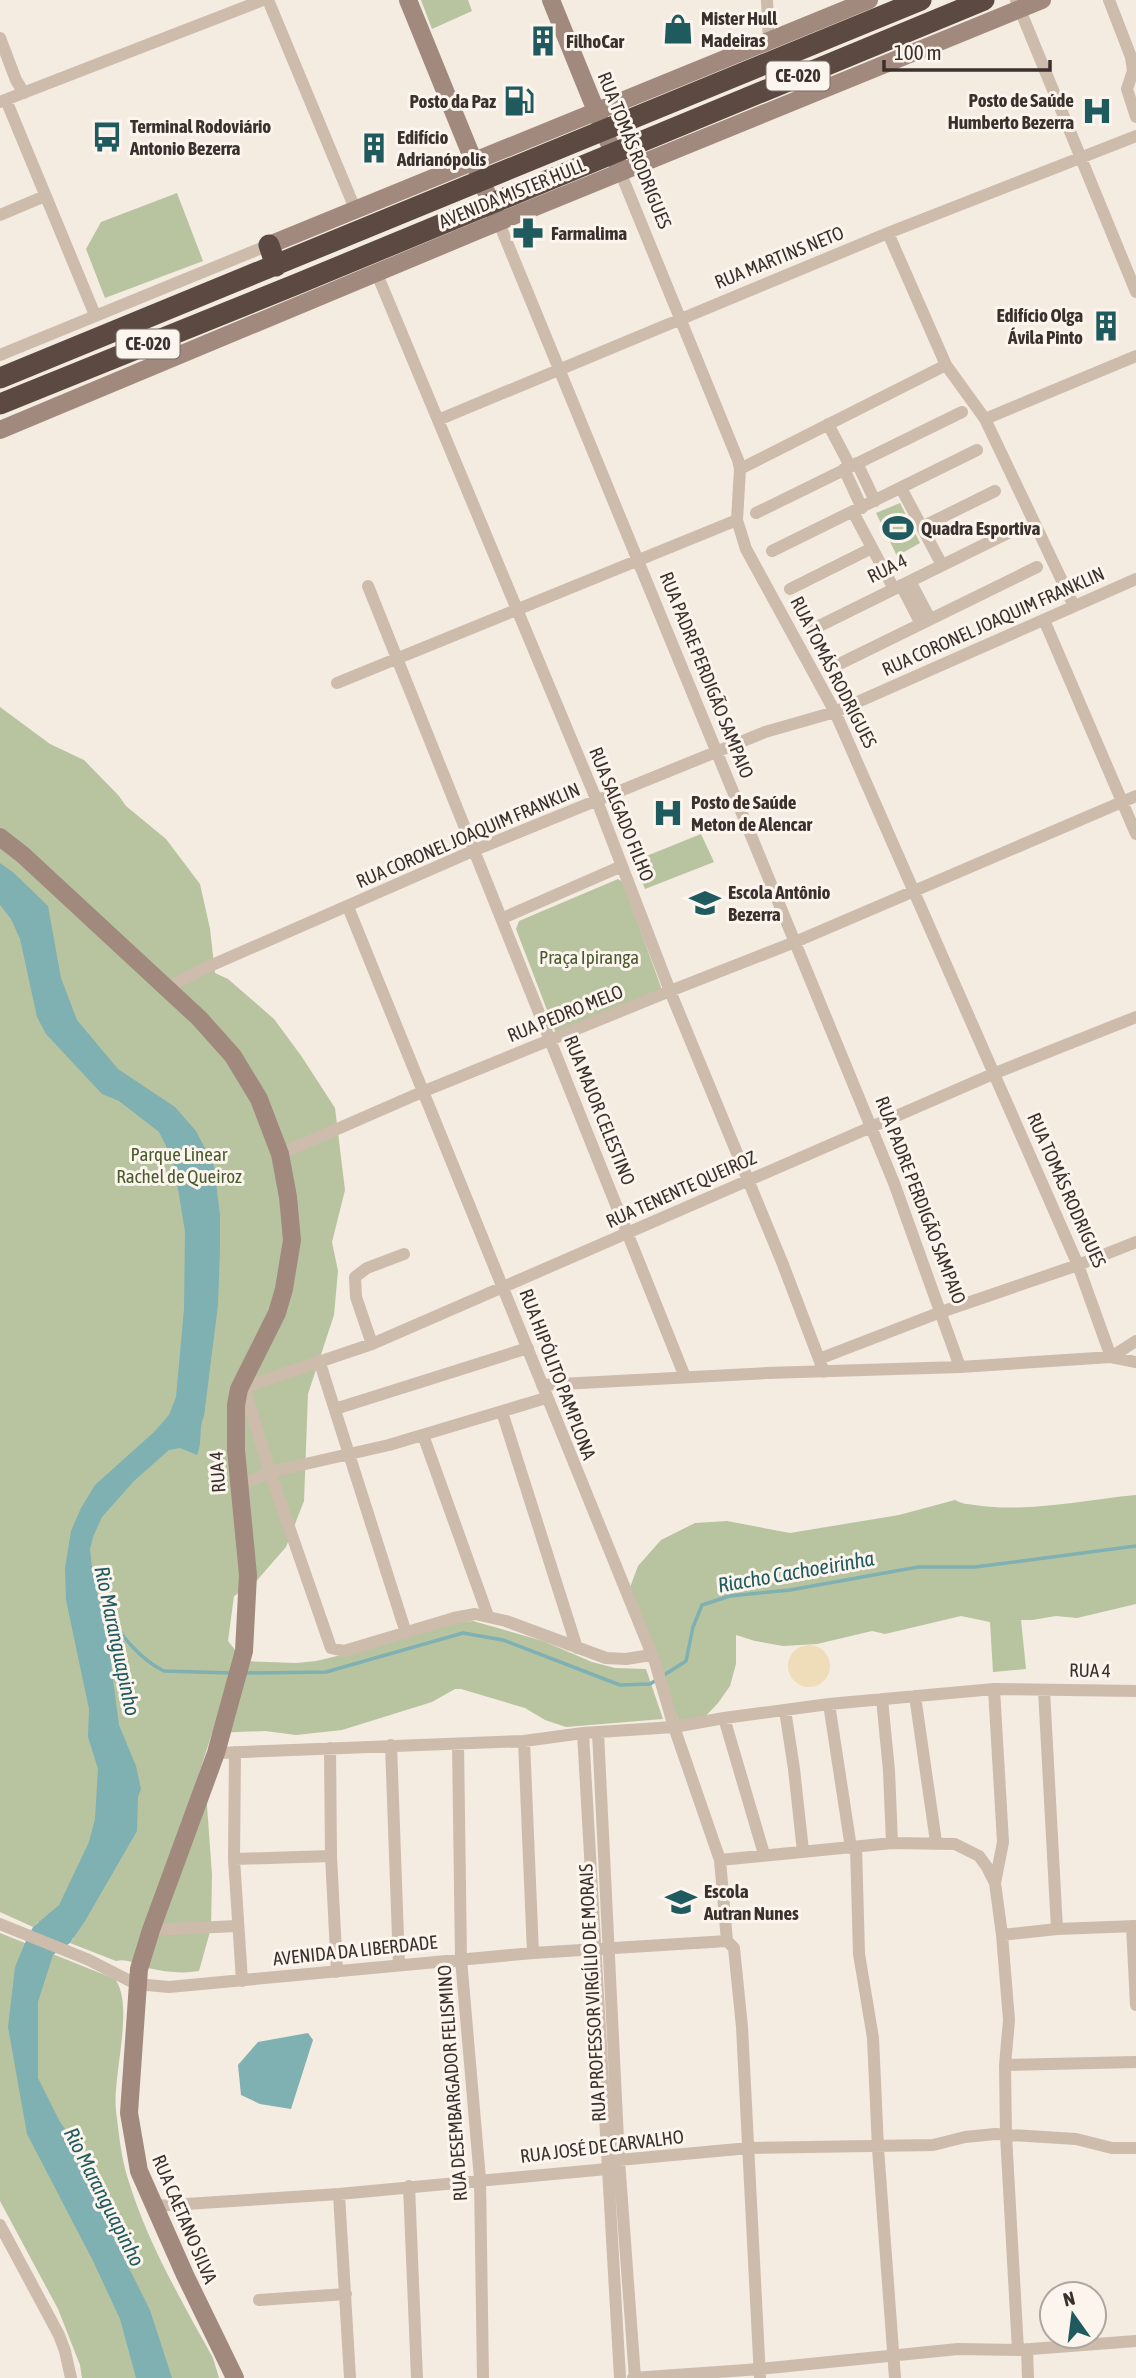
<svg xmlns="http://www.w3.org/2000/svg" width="1136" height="2378" viewBox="0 0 1136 2378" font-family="'Asap Condensed',sans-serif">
<rect width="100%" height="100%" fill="#f4ebe1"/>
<!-- green -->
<path fill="#b8c4a0" d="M 421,0 L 468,0 L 472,11 L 432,29 Z
M 177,193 L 203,261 L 105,298 L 86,249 L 101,222 Z
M 900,503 L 920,543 L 897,556 L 876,513 Z
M 0,707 L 50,744 L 84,760 L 119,796 L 126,806 L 166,839 L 200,884 L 210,929 L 215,973 L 228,979 L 274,1019 L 302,1057 L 335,1108 L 345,1190 L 332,1242 L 338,1271 L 334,1315 L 308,1394 L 304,1501 L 286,1547 L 253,1585 L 234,1596 L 228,1641 L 244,1661 L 296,1663 L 316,1661 L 363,1650 L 449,1623 L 473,1621 L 543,1641 L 592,1662 L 615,1668 L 646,1669 L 663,1719 L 566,1727 L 545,1720 L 525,1708 L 461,1689 L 455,1689 L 432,1702 L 342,1730 L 296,1735 L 265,1731 L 212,1733 L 199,1774 L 207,1805 L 212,1875 L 211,1928 L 199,1971 C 182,1974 165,1972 148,1968 C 137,1965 127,1958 116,1961 L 70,1943 L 74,1938 L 38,1922 L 33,1927 L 0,1912 Z
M 701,834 L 714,862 L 645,889 L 634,861 Z
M 618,879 L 623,882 L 662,990 L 562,1032 L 555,1031 L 516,929 L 519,921 Z
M 1136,1495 L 1136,1604 L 1077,1618 L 1056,1616 L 1032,1620 L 1021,1620 L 1026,1669 L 993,1672 L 990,1622 L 961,1616 L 885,1634 L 872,1631 L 817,1644 L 783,1646 L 755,1641 L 736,1635 L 736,1664 L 730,1686 L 718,1703 L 700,1722 L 681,1727 L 629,1590 L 638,1566 L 661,1540 L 695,1523 L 727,1521 L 790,1533 L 899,1515 L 955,1500 C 962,1504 967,1504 975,1505 C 1029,1513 1082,1500 1136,1495 Z
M 0,1933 L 115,1979 C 135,2006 112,2076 116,2111 C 119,2133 121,2158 128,2179 C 147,2242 181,2300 213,2358 L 219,2378 L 82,2378 L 80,2365 L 58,2309 L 0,2201 Z"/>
<!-- sand -->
<path fill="#efdcb8" d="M788 1666a21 21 0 1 1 42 0a21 21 0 1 1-42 0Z"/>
<!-- water -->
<path fill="#7fb0b2" d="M 0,863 L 14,873 L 48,906 L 61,978 L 77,1020 L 118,1069 L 175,1107 L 196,1131 L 214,1166 L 220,1215 L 220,1250 L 218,1305 L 204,1416 C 198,1429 203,1441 197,1455 L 180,1448 L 169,1450 L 134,1481 L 102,1517 L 93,1537 L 90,1549 L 92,1567 L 109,1649 L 119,1725 L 136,1766 L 141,1789 L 138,1797 L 137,1831 L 85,1921 L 70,1943 L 53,1955 L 38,2002 L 38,2078 L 60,2122 L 71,2137 L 102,2214 L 150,2310 L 172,2378 L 136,2378 L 120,2319 L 93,2261 L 27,2134 L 8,2027 L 15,1967 L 25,1943 L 33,1927 L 59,1905 L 89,1842 L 95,1819 L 98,1769 L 88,1737 L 89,1709 L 66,1600 L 65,1568 L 71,1531 L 81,1508 L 95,1485 L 154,1432 L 169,1415 L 176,1397 L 184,1309 L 185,1231 L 173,1160 L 159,1132 L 119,1101 L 102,1094 L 46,1034 L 37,1017 L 20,939 L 11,919 L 0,905 Z
M 308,2033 L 313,2040 L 291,2109 L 260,2104 L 241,2095 L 238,2065 L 258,2042 Z"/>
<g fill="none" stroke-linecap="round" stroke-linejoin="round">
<!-- stream -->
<path stroke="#7fb0b2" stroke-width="3.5" d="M 99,1603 C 117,1628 135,1657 164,1671 L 232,1673
M 244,1673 L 326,1672 L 463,1633 L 503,1640 L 620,1685 L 650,1684 L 686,1661 L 693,1627 L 702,1605 L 730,1596 L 790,1590 L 918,1567 L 975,1567 L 1136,1546"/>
<!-- street -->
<path stroke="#cdbbac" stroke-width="12" d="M 268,0 L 356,211
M 767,0 L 769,41
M 1016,0 L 1136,292
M 1109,0 L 1131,57 L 1133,71 L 1127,89 L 1136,117
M 0,38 L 16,80 L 24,93
M 6,100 L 95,315
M 0,102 L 263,0
M 621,174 L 738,460 L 740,469 L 737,520 L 746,549 L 835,712 L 1078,1265 L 1111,1357 L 1136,1341
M 0,215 L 45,196
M 499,223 L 894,1183 L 960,1367
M 888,233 L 946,365 L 985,419 L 1074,606
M 377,274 L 597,801 L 670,991 L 782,1262 L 824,1372
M 0,355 L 269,245
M 985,419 L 1136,356
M 438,420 L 888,233 L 1136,136
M 828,424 L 850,466
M 857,463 L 875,501
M 740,469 L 946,365
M 844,469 L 862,508
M 901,488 L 942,565
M 853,512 L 894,589
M 756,513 L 962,412
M 922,527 L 995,491
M 772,551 L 977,450
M 910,581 L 930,619
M 901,585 L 921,624
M 368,586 L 685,1377
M 790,589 L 872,548
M 1044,620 L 1136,834
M 811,630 L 1020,527
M 831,668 L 1037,567
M 337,683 L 737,520
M 348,907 L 655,1662 L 674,1727 L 720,1860 L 727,1941 L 734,1948 L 742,2027 L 760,2378
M 503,918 L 622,866
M 167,988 L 203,969 L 475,850 L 765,732 L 835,712 L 1136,579
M 280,1154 L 422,1092 L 670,991 L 795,942 L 1136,796
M 372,1344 L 356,1297 L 355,1277 L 367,1268 L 404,1254
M 819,1359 L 941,1312 L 1078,1265 L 1136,1242
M 319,1360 L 406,1633
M 542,1385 L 767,1373 L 960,1367 L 1111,1357 L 1136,1362
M 244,1387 L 270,1472 L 331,1648 L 344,1651 L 454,1618 L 475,1614 L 506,1621 L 606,1658 L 626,1659 L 651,1655
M 239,1389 L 372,1344 L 993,1074 L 1136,1017
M 335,1409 L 528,1348
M 502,1412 L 577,1648
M 423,1435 L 488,1616
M 239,1483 L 255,1479 L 270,1472 L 389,1445 L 546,1398
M 994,1689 L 1003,1842 L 995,1883
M 1044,1690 L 1057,1929
M 915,1696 L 936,1842
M 882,1699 L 889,1771 L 892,1843
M 829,1704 L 851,1848
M 785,1710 L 794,1769 L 803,1851
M 724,1718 L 764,1854
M 583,1733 L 620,2378
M 598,1733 L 619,2160 L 635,2378
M 524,1741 L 533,1953
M 458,1744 L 461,1959 L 480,2179 L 483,2378
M 391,1745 L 399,1965
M 330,1748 L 331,1856 L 337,1972
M 235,1752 L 234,1859 L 242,1981
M 216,1753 L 524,1741 L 583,1733 L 674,1727 L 724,1718 L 829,1704 L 994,1689 L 1136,1691
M 856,1847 L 859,1954 L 873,2038 L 878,2148 L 895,2378
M 234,1859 L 331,1856
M 720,1860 L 892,1843 L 955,1844 L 979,1856 L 987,1867 L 995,1883 L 1002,1935 L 1057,1929 L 1136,1926
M 0,1924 L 89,1960 L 136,1984 L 169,1987 L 533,1953 L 727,1941
M 1132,1926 L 1136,2005
M 151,1930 L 237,1926
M 1002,1935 L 1009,2020 L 1005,2065 L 1006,2135 L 1018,2350
M 1005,2065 L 1136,2062
M 409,2186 L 417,2378
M 339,2194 L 350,2378
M 155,2206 L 339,2194 L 607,2169 L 619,2160 L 749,2148 L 933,2145 L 965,2137 L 995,2134 L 1076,2139 L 1112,2148 L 1136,2148
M 0,2225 L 59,2335 L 65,2351 L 71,2378
M 259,2300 L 346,2294
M 1027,2349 L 1028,2378
M 633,2378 L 760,2369 L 958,2349 L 1018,2350 L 1136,2341"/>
<!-- secondary -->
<path stroke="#a18a7d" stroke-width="18" d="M 408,0 L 496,216
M 551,0 L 618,165
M 269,245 L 869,0
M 0,430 L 479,230 L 1042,0
M 0,837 L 23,855 L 199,1018 L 233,1056 L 259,1099 L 280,1154 L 288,1197 L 292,1240 L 284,1289 L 277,1313 L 239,1389 L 236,1405 L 236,1450 L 248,1575 L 244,1651 L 216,1753 L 151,1930 L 139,1969 L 129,2113 L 139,2171 L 185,2275 L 235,2378"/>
<!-- highway -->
<path stroke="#5c4a42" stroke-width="21" d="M 269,245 L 276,266
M 0,378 L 921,0
M 0,404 L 297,284 L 984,0"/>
</g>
<!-- icons -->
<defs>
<g id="shop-bare" transform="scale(2.415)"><path d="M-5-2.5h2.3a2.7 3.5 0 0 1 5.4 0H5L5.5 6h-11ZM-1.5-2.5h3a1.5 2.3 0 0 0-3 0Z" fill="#1f5a5e" stroke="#fbf5ee" stroke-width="2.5" paint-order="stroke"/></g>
<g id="building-bare" transform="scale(2.415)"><path d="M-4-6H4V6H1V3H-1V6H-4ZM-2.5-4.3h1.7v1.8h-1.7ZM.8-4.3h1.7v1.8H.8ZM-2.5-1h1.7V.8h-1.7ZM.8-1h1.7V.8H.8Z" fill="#1f5a5e" stroke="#fbf5ee" stroke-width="2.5" paint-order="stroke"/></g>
<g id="fuel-bare" transform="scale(2.415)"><path d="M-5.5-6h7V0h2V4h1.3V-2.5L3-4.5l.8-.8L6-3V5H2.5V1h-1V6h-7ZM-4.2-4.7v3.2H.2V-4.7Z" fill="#1f5a5e" stroke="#fbf5ee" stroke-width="2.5" paint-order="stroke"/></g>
<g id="hospital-bare" transform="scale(2.415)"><path d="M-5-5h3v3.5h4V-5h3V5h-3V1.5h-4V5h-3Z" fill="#1f5a5e" stroke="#fbf5ee" stroke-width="2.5" paint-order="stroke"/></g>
<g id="bus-bare" transform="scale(2.415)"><path d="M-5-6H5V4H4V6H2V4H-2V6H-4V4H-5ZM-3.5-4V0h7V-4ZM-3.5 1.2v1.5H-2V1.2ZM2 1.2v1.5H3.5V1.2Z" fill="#1f5a5e" stroke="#fbf5ee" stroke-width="2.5" paint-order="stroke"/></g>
<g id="pharmacy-bare" transform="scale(2.415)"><path d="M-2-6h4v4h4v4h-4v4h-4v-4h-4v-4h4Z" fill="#1f5a5e" stroke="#fbf5ee" stroke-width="2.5" paint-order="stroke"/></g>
<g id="stadium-bare" transform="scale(2.415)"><path d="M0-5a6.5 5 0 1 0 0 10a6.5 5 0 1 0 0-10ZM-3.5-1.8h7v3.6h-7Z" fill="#1f5a5e" stroke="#fbf5ee" stroke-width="2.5" paint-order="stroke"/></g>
<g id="school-bare" transform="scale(2.415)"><path d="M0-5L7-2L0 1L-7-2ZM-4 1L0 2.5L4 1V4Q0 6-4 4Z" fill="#1f5a5e" stroke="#fbf5ee" stroke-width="2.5" paint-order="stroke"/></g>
</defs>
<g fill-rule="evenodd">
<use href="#shop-bare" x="678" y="29"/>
<use href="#building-bare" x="543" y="41"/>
<use href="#fuel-bare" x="519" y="101"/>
<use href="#hospital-bare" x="1097" y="111"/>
<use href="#bus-bare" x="107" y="137"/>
<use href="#building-bare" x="374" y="148"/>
<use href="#pharmacy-bare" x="528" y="233"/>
<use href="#building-bare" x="1106" y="326"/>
<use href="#stadium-bare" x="898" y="528"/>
<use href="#hospital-bare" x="668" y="813"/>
<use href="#school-bare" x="705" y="903"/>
<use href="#school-bare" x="681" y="1902"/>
</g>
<g text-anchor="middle" stroke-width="6" stroke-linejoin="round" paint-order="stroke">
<!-- shield labels -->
<g fill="#fbf5ee" stroke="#756b66" stroke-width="2">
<rect x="766.5" y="61.5" width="63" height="29" rx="5"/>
<rect x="116.5" y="329.5" width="63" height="29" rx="5"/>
</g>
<g font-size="18" font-weight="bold" fill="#3b302b">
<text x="798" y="82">CE-020</text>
<text x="148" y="350">CE-020</text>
</g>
<!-- poi labels -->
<g font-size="19" font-weight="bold" fill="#3b302b" stroke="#fbf5ee" text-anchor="start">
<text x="701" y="25">Mister Hull<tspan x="701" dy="22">Madeiras</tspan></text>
<text x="566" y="48">FilhoCar</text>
<text x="1074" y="107" text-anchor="end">Posto de Saúde<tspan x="1074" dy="22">Humberto Bezerra</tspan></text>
<text x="496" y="108" text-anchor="end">Posto da Paz</text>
<text x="130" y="133">Terminal Rodoviário<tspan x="130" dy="22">Antonio Bezerra</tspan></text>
<text x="397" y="144">Edifício<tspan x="397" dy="22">Adrianópolis</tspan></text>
<text x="551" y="240">Farmalima</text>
<text x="1083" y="322" text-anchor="end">Edifício Olga<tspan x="1083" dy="22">Ávila Pinto</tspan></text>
<text x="921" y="535">Quadra Esportiva</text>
<text x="691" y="809">Posto de Saúde<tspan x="691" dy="22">Meton de Alencar</tspan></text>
<text x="728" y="899">Escola Antônio<tspan x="728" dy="22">Bezerra</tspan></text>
<text x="704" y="1898">Escola<tspan x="704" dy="22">Autran Nunes</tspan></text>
</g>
<!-- street labels -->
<g font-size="19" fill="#3b302b" stroke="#fbf5ee">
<text transform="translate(635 150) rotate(68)" y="7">RUA TOMÁS RODRIGUES</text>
<text transform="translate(512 193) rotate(-22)" y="7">AVENIDA MISTER HULL</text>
<text transform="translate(779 257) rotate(-22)" y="7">RUA MARTINS NETO</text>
<text transform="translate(887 568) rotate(-26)" y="7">RUA 4</text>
<text transform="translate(993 621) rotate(-24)" y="7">RUA CORONEL JOAQUIM FRANKLIN</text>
<text transform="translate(834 672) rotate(63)" y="7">RUA TOMÁS RODRIGUES</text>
<text transform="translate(707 675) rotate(68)" y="7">RUA PADRE PERDIGÃO SAMPAIO</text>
<text transform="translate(622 814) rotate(68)" y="7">RUA SALGADO FILHO</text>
<text transform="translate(468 835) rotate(-23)" y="7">RUA CORONEL JOAQUIM FRANKLIN</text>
<text transform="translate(565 1013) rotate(-22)" y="7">RUA PEDRO MELO</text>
<text transform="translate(600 1110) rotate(68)" y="7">RUA MAJOR CELESTINO</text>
<text transform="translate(681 1189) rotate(-24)" y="7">RUA TENENTE QUEIROZ</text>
<text transform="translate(1067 1190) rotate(66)" y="7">RUA TOMÁS RODRIGUES</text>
<text transform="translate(921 1200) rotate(69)" y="7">RUA PADRE PERDIGÃO SAMPAIO</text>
<text transform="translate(558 1374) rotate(69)" y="7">RUA HIPÓLITO PAMPLONA</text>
<text transform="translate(217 1472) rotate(-94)" y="7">RUA 4</text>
<text transform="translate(1090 1670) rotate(1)" y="7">RUA 4</text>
<text transform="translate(355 1950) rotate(-6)" y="7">AVENIDA DA LIBERDADE</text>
<text transform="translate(592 1993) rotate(-93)" y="7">RUA PROFESSOR VIRGÍLIO DE MORAIS</text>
<text transform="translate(452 2083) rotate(-94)" y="7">RUA DESEMBARGADOR FELISMINO</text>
<text transform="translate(602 2146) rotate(-7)" y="7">RUA JOSÉ DE CARVALHO</text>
<text transform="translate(185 2219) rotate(67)" y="7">RUA CAETANO SILVA</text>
</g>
<!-- park labels -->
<g font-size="19" fill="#4a5a2e" stroke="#fbf5ee">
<text x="589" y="964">Praça Ipiranga</text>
<text x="179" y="1161">Parque Linear<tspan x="179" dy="22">Rachel de Queiroz</tspan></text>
</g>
<!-- water labels -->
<g font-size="21" font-style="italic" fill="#1f5a5e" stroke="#fbf5ee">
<text transform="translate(796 1572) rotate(-10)" y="7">Riacho Cachoeirinha</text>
<text transform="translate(117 1641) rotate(78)" y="7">Rio Maranguapinho</text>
<text transform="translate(104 2197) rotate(63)" y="7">Rio Maranguapinho</text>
</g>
</g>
<!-- north arrow -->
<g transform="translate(1073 2315) rotate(346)"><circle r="33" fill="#fbf5ee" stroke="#aea6a0" stroke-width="2"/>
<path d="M0-5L12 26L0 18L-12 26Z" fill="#1f5a5e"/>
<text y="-10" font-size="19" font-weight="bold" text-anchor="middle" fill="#3b302b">N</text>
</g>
<!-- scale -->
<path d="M884 60v10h166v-10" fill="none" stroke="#3b302b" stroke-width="3.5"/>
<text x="894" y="60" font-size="21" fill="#3b302b" stroke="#fbf5ee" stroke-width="5" paint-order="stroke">100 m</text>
</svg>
